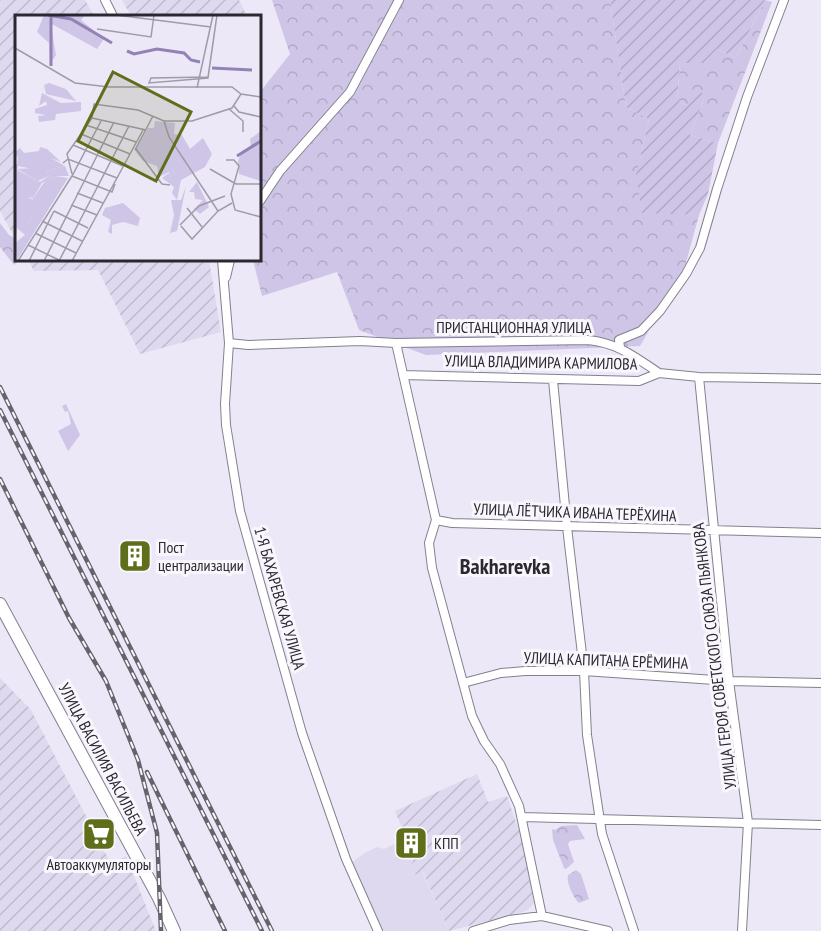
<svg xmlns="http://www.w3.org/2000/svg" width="821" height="931" viewBox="0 0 821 931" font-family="'PT Sans Narrow',sans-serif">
<defs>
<pattern id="industrial-furrows" width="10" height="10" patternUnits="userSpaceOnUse" patternTransform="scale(1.5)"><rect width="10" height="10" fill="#dfd9ef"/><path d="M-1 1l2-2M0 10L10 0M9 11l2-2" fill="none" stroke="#c0bacd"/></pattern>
<pattern id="forest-crowns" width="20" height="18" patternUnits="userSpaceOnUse" patternTransform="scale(1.5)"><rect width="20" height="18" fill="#cfc5e7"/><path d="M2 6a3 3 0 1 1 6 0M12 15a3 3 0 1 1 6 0" fill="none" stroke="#b2a9c6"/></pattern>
<pattern id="garden-furrows" width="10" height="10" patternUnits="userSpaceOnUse" patternTransform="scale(1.5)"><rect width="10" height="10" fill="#cfc5e7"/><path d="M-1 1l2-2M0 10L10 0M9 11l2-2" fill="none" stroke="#b2a9c6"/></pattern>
</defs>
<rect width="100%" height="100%" fill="#ede8f8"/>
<!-- built -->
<path fill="#dfd9ef" d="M 403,840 L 413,862 L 410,867 L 413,875 L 422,871 L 449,931 L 383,931 L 351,863 L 366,852 L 378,847 L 384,849 Z"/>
<!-- industrial -->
<path fill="url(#industrial-furrows)" d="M 0,0 L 85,0 L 94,16 L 16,16 L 16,240 L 0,211 Z
M 122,0 L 239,0 L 247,16 L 131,16 Z
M 28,260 L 209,260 L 221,332 L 140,354 L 98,270 L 34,271 Z
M 0,678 L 31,710 L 111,864 L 126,856 L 156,931 L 0,931 Z
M 477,774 L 488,802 L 507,796 L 522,840 L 534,903 L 529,909 L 523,912 L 449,931 L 423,872 L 413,875 L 411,869 L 410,867 L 413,862 L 403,840 L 405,836 L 395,811 Z"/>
<!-- grass -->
<path fill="#cfc5e7" d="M 66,404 L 80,435 L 68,451 L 58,431 L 71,424 L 68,411 L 65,412 L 62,406 Z"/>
<!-- forest -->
<path fill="url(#forest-crowns)" d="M 272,0 L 610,0 L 626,107 L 649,119 L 640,158 L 642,212 L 699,215 L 684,270 L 640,346 L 426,355 L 359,330 L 337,272 L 262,296 L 253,260 L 260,260 L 260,92 L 290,54 Z
M 765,0 L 772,2 L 718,143 L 690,135 L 704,99 L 687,106 L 677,100 L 680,63 L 704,63 L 717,49 L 736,58 Z
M 0,223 L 9,235 L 15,238 L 16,260 L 19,260 L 14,265 L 0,247 Z
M 577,825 L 585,839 L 570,841 L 568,844 L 574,862 L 566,869 L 564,868 L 553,840 L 552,829 L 555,830 L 561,826 Z
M 576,870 L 581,874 L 589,899 L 579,903 C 573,897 566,883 568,875 Z"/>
<!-- garden -->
<path fill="url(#garden-furrows)" d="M 765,0 L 736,58 L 717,49 L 704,63 L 680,63 L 677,100 L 687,106 L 692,90 L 700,87 L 704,99 L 690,135 L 718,143 L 708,194 L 699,215 L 642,213 L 636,175 L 649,119 L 626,107 L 610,0 Z"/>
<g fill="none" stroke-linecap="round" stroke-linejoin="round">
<!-- street casing -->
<g stroke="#84808e" stroke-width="10">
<path id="street" d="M 105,0 L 113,16
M 260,201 L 280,171 L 350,92 L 399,0
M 222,260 L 229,343 L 225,404 L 226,425 L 240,511 L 302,733 L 346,859 L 378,931
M 226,277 L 230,260
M 229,343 L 248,345 L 360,341 L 396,343 L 588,340 C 618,343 635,357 659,373
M 396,343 L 436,520 L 429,543 L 432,568 L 472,716 L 484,741 L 500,764 L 519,806 L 542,916
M 620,347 L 619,340 L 641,331 L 660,311 L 686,274 L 700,248 L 717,189 L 747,97 L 784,0
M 403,375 L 639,381 L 659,373 L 699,377 L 821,379
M 699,377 L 729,681 L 748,822 L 742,931
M 553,380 L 567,527 L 584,671 L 587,735 L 602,834 L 634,931
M 436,520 L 452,523 L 821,533
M 463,683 L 501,673 L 525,671 L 584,671 L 729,681 L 821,683
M 522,817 L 821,825
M 473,931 L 509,920 L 542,916 L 608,931"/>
</g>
<!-- secondary casing -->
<g stroke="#84808e" stroke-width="14">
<path id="secondary" d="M 0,604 L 159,898 L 174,931"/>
</g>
<!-- street -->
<use href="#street" stroke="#fff" stroke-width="8"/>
<!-- secondary -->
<use href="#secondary" stroke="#fff" stroke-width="12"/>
<!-- rail casing -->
<g stroke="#66636c" stroke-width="4.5">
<path id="rail" d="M 0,387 L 272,931
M 0,410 L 262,931
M 0,479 L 69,618 L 106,681 L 138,760 L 157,833 L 161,931
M 147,772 L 225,931"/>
</g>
<!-- rail -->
<use href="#rail" stroke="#f9f7fd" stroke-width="2" stroke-dasharray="7" stroke-linecap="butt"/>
</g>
<!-- icons -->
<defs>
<g id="building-square" transform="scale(1.725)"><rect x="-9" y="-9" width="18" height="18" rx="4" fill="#5f6e1a" stroke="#f9f7fd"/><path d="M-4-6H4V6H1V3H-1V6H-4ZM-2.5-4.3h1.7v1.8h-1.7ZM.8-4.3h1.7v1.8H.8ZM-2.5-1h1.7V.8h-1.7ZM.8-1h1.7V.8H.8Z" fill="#fff"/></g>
<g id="supermarket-square" transform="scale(1.725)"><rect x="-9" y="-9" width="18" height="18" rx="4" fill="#5f6e1a" stroke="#f9f7fd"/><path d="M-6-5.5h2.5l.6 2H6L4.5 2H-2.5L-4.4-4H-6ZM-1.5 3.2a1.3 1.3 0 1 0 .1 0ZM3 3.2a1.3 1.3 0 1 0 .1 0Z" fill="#fff"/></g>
</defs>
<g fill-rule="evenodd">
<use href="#building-square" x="135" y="556"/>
<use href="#supermarket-square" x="99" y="834"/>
<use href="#building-square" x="411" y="843"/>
</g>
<g text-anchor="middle" stroke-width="6" stroke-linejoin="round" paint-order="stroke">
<!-- street labels -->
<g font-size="16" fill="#2b292f" stroke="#f9f7fd">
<text x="514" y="333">ПРИСТАНЦИОННАЯ УЛИЦА</text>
<text transform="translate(541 362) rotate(1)" y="6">УЛИЦА ВЛАДИМИРА КАРМИЛОВА</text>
<text transform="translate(575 512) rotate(2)" y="6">УЛИЦА ЛЁТЧИКА ИВАНА ТЕРЁХИНА</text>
<text transform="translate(280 598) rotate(74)" y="6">1-Я БАХАРЕВСКАЯ УЛИЦА</text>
<text transform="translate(714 656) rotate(-97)" y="6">УЛИЦА ГЕРОЯ СОВЕТСКОГО СОЮЗА ПЬЯНКОВА</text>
<text transform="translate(606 660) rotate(2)" y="6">УЛИЦА КАПИТАНА ЕРЁМИНА</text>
<text transform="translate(103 759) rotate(62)" y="6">УЛИЦА ВАСИЛИЯ ВАСИЛЬЕВА</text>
</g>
<!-- poi labels -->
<g font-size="16" fill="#2b292f" stroke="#f9f7fd" text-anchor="start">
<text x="158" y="553">Пост<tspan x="158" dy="18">централизации</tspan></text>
<text x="434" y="849">КПП</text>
<text x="99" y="870" text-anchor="middle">Автоаккумуляторы</text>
</g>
<!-- district labels -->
<g font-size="22" font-weight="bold" fill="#2b292f" stroke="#f9f7fd">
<text x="505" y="574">Bakharevka</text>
</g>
</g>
<!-- overview -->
<g transform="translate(15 15)">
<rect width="246" height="246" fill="#ede8f8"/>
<path d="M 29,0 L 34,0 L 41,40 L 35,49 L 34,28 L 22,17 Z" fill="#cfc5e7"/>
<path d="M 34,68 L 51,74 L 61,86 L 31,79 L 29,70 ZM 27,78 L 46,88 L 66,87 L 66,96 L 41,99 L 40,105 L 24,107 L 23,101 L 31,100 L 20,98 L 20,94 L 32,90 L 31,86 L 24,91 ZM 140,106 L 160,108 L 159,119 L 167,120 L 175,134 L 188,123 L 197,139 L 190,152 L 166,165 L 162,185 L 157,178 L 159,172 L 147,163 L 154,158 L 157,165 L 159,156 L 152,149 L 128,146 L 120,136 L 133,113 L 139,113 ZM 25,132 L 32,134 L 46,147 L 36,143 L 18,154 L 3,151 L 2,155 L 25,167 L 34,161 L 32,156 L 50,151 L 54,161 L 40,161 L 27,168 L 18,183 L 13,182 L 23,188 L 14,208 L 2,213 L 0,227 L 0,148 L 2,150 L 3,143 L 0,137 L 5,133 L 9,138 L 24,136 ZM 182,167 L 194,192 L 185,199 L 179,194 L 188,185 L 180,184 L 179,177 L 174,177 ZM 171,171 L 162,216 L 155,218 L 159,200 L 156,185 L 166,185 ZM 108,188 L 125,203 L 123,211 L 108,207 L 97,210 L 97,219 L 93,217 L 96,205 L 87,200 L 90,193 Z" fill="#cfc5e7"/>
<path d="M 35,0 L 70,0 L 66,5 L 89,24 L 82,34 L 35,8 ZM 246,116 L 246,166 L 224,159 L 223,146 L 227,136 L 236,132 L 235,124 ZM 131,142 L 157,150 L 160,164 L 157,166 L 154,157 L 144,162 L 142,151 L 128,146 ZM 36,143 L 50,151 L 32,156 L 34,161 L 23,166 L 2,154 L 18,153 L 20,148 ZM 40,161 L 53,163 L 2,245 L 0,228 L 10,220 L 2,213 L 14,208 L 22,188 L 17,185 L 30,166 Z" fill="#cfc5e7"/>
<path fill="none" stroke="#9382b6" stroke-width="3" d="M 33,0 L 56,4 L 97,28M 36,2 L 36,51M 112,36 L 119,39 L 142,34 L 169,38 L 176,45 L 185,47M 197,53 L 237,55M 222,141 L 246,126"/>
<path fill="none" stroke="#9f9ca8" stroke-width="1.5" d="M 101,0 L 196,12M 202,0 L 193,62 L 136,63 L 134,68 L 193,63 L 202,0M 82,14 L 136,22 L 139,0M 0,33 L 60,68 L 94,72 L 217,72 L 226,79 L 246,82M 182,73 L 198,0M 219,91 L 224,97 L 246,102M 214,94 L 228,106 L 228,117M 77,103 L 131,115M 149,106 L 154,122 L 203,196M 71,110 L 121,127M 66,119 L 115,139M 58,130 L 108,151M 121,134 L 147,169 L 155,170M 120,135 L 138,101M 211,145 L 219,145 L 224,151 L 216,179 L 220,195 L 246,202M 48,148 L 53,144 L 102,163M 195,154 L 221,169M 57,159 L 52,139 L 77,103 L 79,89 L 123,95 L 149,106 L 177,106 L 217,93 L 226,79M 57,161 L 97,177 L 100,169M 221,169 L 246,169M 62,178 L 88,188M 56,190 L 82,200M 172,193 L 187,212M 39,196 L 73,213M 27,206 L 67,226M 165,210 L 184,191 L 210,181M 166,211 L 177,224 L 203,196 L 217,188M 20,218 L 61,238M 13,230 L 46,246M 3,246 L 57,161 L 86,106M 14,246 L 39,196M 29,246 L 99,107M 44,246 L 114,111M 57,246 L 128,115"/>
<path fill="#5f6e1a" fill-opacity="0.15" stroke="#5f6e1a" stroke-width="3" d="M 98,57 L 176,97 L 141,166 L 63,126 Z"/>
<rect width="246" height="246" fill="none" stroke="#2b292f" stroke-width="3"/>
</g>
</svg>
